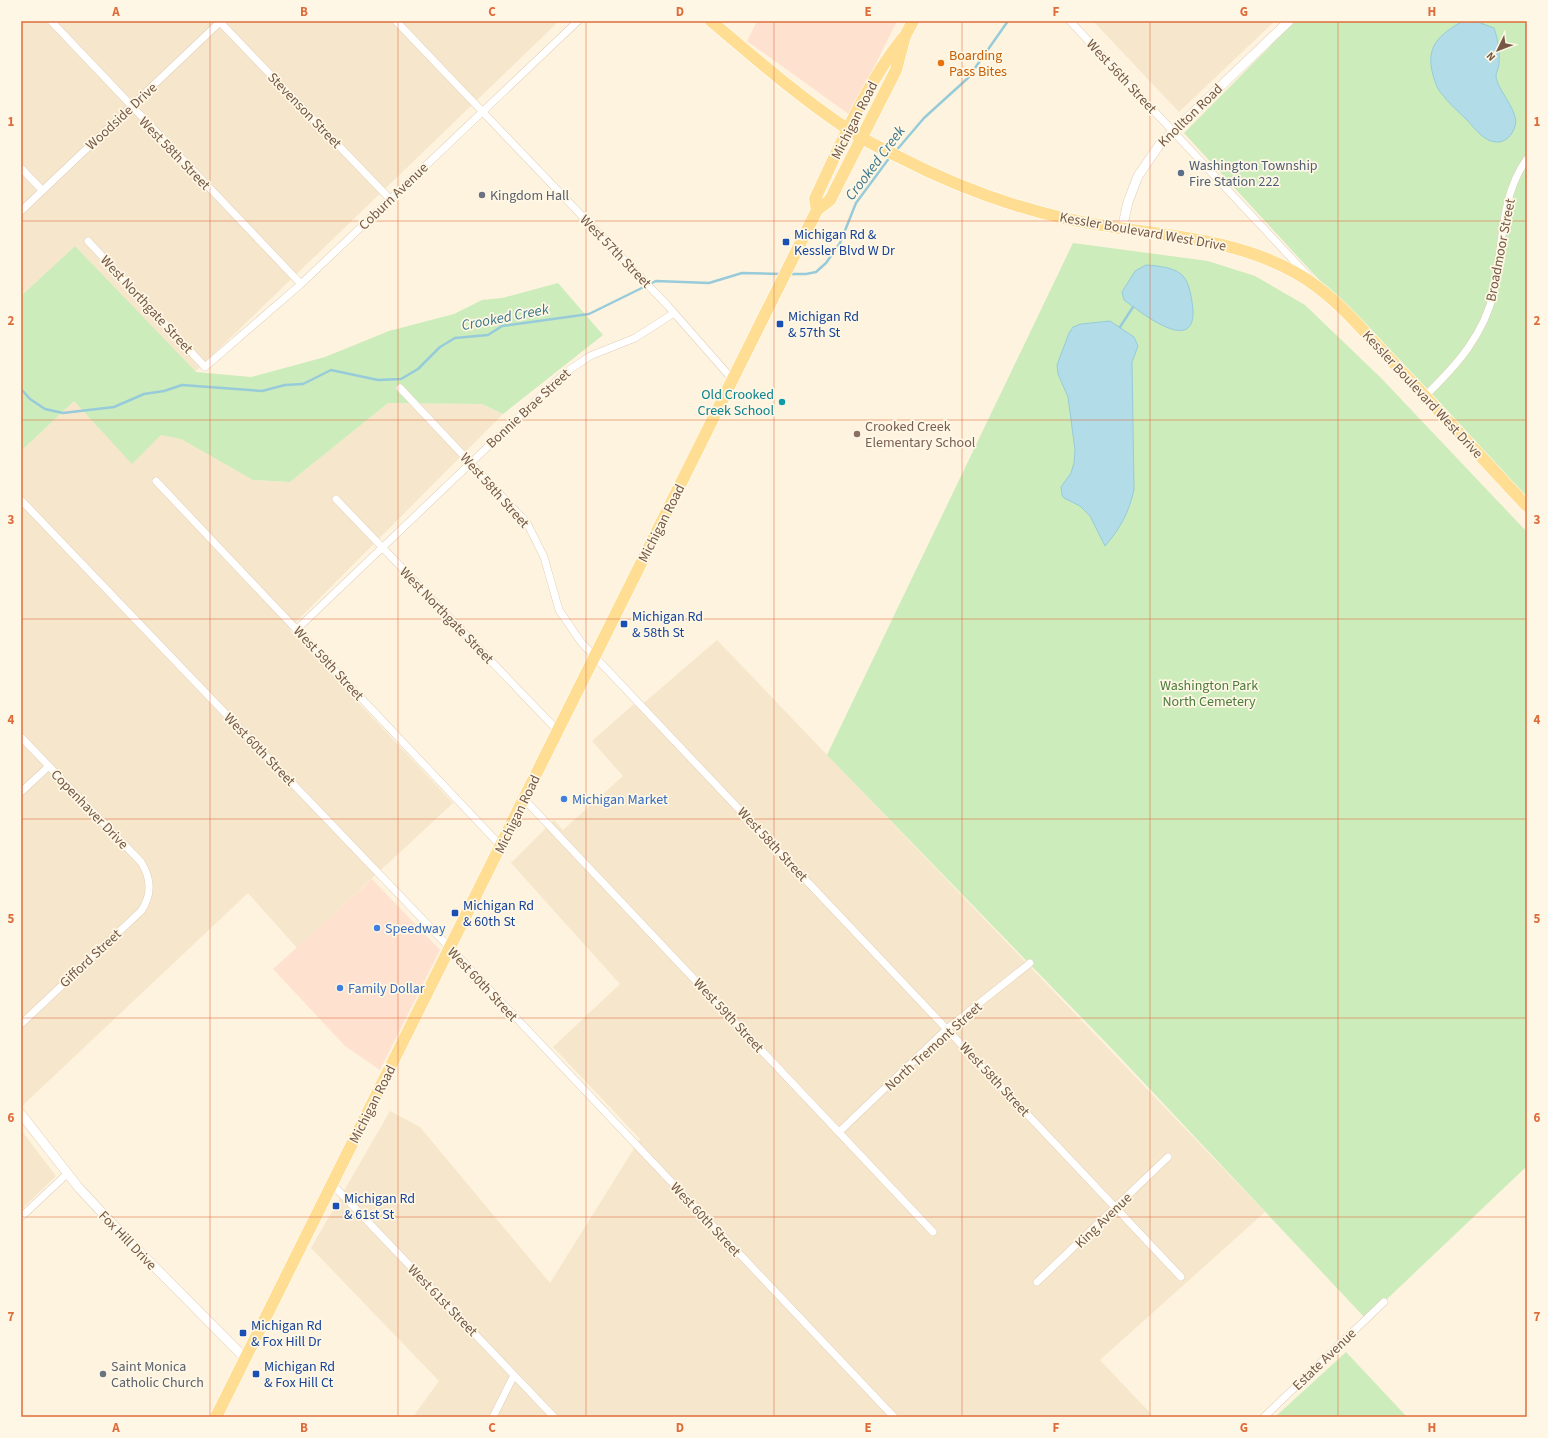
<svg xmlns="http://www.w3.org/2000/svg" width="1548" height="1438" viewBox="0 0 1548 1438" font-family="'Source Sans 3',sans-serif">
<rect width="100%" height="100%" fill="#fef3de"/>
<!-- residential -->
<path fill="#f6e6cc" d="M 21,21 L 559,21 L 195,372 L 75,246 L 21,296 Z
M 1093,21 L 1275,21 L 1179,112 Z
M 74,401 L 132,463 L 161,435 L 181,439 L 253,480 L 290,482 L 388,403 L 482,404 L 503,414 L 289,629 L 453,803 L 297,948 L 248,893 L 21,1107 L 21,451 Z
M 717,640 L 1265,1212 L 1100,1360 L 1154,1417 L 413,1417 L 439,1381 L 311,1248 L 390,1111 L 420,1127 L 550,1283 L 640,1139 L 553,1047 L 620,984 L 511,863 L 554,820 L 563,830 L 623,776 L 592,741 L 634,704 L 638,708 Z
M 21,1130 L 56,1176 L 21,1210 Z"/>
<!-- commercial -->
<path fill="#ffe1d0" d="M 757,21 L 897,21 L 850,115 L 747,41 Z
M 372,879 L 440,950 L 380,1070 L 345,1046 L 273,969 Z"/>
<!-- green -->
<path fill="#ccecbc" d="M 1295,21 L 1527,21 L 1527,506 L 1184,133 Z
M 1073,243 L 1208,261 L 1255,276 L 1305,305 L 1381,378 L 1527,532 L 1527,1166 L 1366,1319 L 1115,1052 L 827,755 Z
M 75,246 L 196,372 L 251,377 L 325,357 L 389,331 L 454,314 L 482,300 L 502,298 L 558,283 L 603,335 L 503,414 L 482,404 L 388,403 L 290,482 L 253,480 L 181,439 L 161,435 L 132,464 L 74,401 L 21,451 L 21,296 Z
M 1346,1352 L 1407,1417 L 1275,1417 Z"/>
<!-- water -->
<path fill="#b1dce8" stroke="#97cbda" d="M 1461,22 L 1478,22 L 1494,28 C 1498,39 1500,52 1499,64 C 1499,68 1496,72 1496,76 C 1497,90 1520,112 1515,126 C 1513,135 1505,143 1496,142 C 1485,142 1474,128 1467,120 C 1459,112 1449,104 1442,94 C 1437,89 1435,82 1433,75 C 1425,47 1439,35 1461,22 Z
M 1146,265 C 1158,266 1176,267 1184,277 C 1190,285 1192,300 1193,310 C 1195,357 1138,310 1124,300 L 1122,292 L 1135,271 Z
M 1110,321 L 1134,337 L 1138,346 L 1132,362 L 1134,490 C 1129,512 1120,529 1105,546 L 1090,516 L 1080,506 L 1064,498 L 1062,495 L 1061,487 L 1071,473 L 1074,463 L 1075,450 L 1068,397 L 1058,374 L 1057,365 L 1069,333 L 1073,327 L 1081,324 Z"/>
<g fill="none" stroke-linecap="round" stroke-linejoin="round">
<!-- stream -->
<path stroke="#97cbda" stroke-width="2.5" d="M 895,152 L 924,118 L 968,78 L 1008,21
M 789,274 L 806,274 L 816,272 L 826,263 L 840,243 L 856,203 L 890,157
M 1120,327 L 1133,307
M 21,389 L 30,399 L 45,409 L 63,413 L 114,407 L 144,394 L 164,391 L 182,385 L 262,391 L 285,385 L 303,384 L 331,370 L 378,380 L 401,379 L 418,369 L 440,347 L 455,338 L 488,335 L 502,326 L 589,314 L 656,281 L 709,283 L 742,273 L 780,274"/>
<!-- minor casing -->
<g stroke="#e2cfb9" stroke-width="8">
<path id="minor" d="M 51,21 L 301,284
M 219,21 L 390,199
M 396,21 L 668,306 L 733,380
M 1070,21 L 1309,277
M 21,168 L 42,190
M 21,211 L 221,21
M 88,241 L 205,367 L 301,284 L 578,21
M 400,388 L 527,523 L 544,557 L 559,610 L 581,642 L 1181,1277
M 1425,396 C 1457,365 1484,335 1494,291 C 1503,248 1500,195 1527,159
M 156,481 L 501,846
M 336,499 L 558,731
M 21,500 L 431,928 L 894,1417
M 297,629 L 566,372 L 590,356 L 635,338 L 674,313
M 21,737 L 141,862 C 151,878 153,894 141,911 L 21,1024
M 21,792 L 49,766
M 524,799 L 933,1232
M 839,1132 L 948,1028 L 1030,963
M 332,1184 L 554,1417
M 21,1217 L 68,1173
M 1037,1282 L 1168,1157
M 493,1417 L 514,1375
M 1264,1417 L 1384,1302"/>
</g>
<!-- tertiary casing -->
<g stroke="#e2cfb9" stroke-width="10">
<path id="tertiary" d="M 1122,229 L 1128,202 L 1138,176 L 1160,144 L 1289,21
M 21,1114 L 79,1188 L 122,1234 L 245,1358"/>
</g>
<!-- primary casing -->
<g stroke="#fff" stroke-width="13">
<path id="primary" d="M 711,21 C 755,58 798,96 846,128 C 862,139 880,148 897,156 C 951,184 1008,206 1068,219 C 1144,236 1226,233 1296,273 C 1331,292 1359,326 1386,355 C 1434,405 1480,456 1527,506
M 817,210 L 815,199 C 841,144 865,85 903,38
M 216,1417 L 803,238 L 817,210 L 830,200 L 896,70 L 905,36 L 913,21"/>
</g>
<!-- minor -->
<use href="#minor" stroke="#fff" stroke-width="7"/>
<!-- tertiary -->
<use href="#tertiary" stroke="#fff" stroke-width="9"/>
<!-- primary -->
<use href="#primary" stroke="#ffde93" stroke-width="12"/>
</g>
<!-- grid -->
<path fill="none" stroke="#de6c3b" stroke-width="1" stroke-opacity="0.55" d="M 210,21 L 210,1417M 398,21 L 398,1417M 586,21 L 586,1417M 774,21 L 774,1417M 962,21 L 962,1417M 1150,21 L 1150,1417M 1338,21 L 1338,1417M 21,221 L 1527,221M 21,420 L 1527,420M 21,619 L 1527,619M 21,819 L 1527,819M 21,1018 L 1527,1018M 21,1217 L 1527,1217"/>
<!-- markers -->
<circle fill="#e8710a" stroke="#fff7e5" stroke-width="1.5" cx="941" cy="63" r="4"/>
<circle fill="#5c6f8a" stroke="#fff7e5" stroke-width="1.5" cx="1181" cy="173" r="4"/>
<g fill="#6b7280" stroke="#fff7e5" stroke-width="1.5">
<circle cx="482" cy="195" r="4"/>
<circle cx="103" cy="1374" r="4"/>
</g>
<g fill="#1a4fb4" stroke="#fff7e5" stroke-width="1.5">
<rect x="782" y="238" width="8" height="8" rx="2"/>
<rect x="776" y="320" width="8" height="8" rx="2"/>
<rect x="620" y="620" width="8" height="8" rx="2"/>
<rect x="451" y="909" width="8" height="8" rx="2"/>
<rect x="332" y="1202" width="8" height="8" rx="2"/>
<rect x="239" y="1329" width="8" height="8" rx="2"/>
<rect x="252" y="1370" width="8" height="8" rx="2"/>
</g>
<circle fill="#0f9aa8" stroke="#fff7e5" stroke-width="1.5" cx="782" cy="402" r="4"/>
<circle fill="#8d6e63" stroke="#fff7e5" stroke-width="1.5" cx="857" cy="434" r="4"/>
<g fill="#3f7fe0" stroke="#fff7e5" stroke-width="1.5">
<circle cx="564" cy="799" r="4"/>
<circle cx="377" cy="928" r="4"/>
<circle cx="340" cy="988" r="4"/>
</g>
<g text-anchor="middle" stroke-width="3.5" stroke-linejoin="round" paint-order="stroke">
<!-- food labels -->
<g font-size="14" fill="#c56008" stroke="#fff7e5" text-anchor="start">
<text x="949" y="60">Boarding<tspan x="949" dy="16">Pass Bites</tspan></text>
</g>
<!-- street labels -->
<g font-size="14" fill="#755945" stroke="#fff7e5">
<text transform="translate(1122 76) rotate(47)" y="5">West 56th Street</text>
<text transform="translate(305 110) rotate(46)" y="5">Stevenson Street</text>
<text transform="translate(1190 115) rotate(-44)" y="5">Knollton Road</text>
<text transform="translate(121 116) rotate(-43)" y="5">Woodside Drive</text>
<text transform="translate(854 120) rotate(-63)" y="5">Michigan Road</text>
<text transform="translate(175 153) rotate(46)" y="5">West 58th Street</text>
<text transform="translate(393 196) rotate(-44)" y="5">Coburn Avenue</text>
<text transform="translate(1143 231) rotate(10)" y="5">Kessler Boulevard West Drive</text>
<text transform="translate(1500 250) rotate(-79)" y="5">Broadmoor Street</text>
<text transform="translate(616 251) rotate(46)" y="5">West 57th Street</text>
<text transform="translate(147 304) rotate(47)" y="5">West Northgate Street</text>
<text transform="translate(1423 394) rotate(47)" y="5">Kessler Boulevard West Drive</text>
<text transform="translate(528 408) rotate(-43)" y="5">Bonnie Brae Street</text>
<text transform="translate(495 490) rotate(48)" y="5">West 58th Street</text>
<text transform="translate(661 523) rotate(-63)" y="5">Michigan Road</text>
<text transform="translate(447 615) rotate(46)" y="5">West Northgate Street</text>
<text transform="translate(329 663) rotate(47)" y="5">West 59th Street</text>
<text transform="translate(260 749) rotate(46)" y="5">West 60th Street</text>
<text transform="translate(90 809) rotate(46)" y="5">Copenhaver Drive</text>
<text transform="translate(517 814) rotate(-64)" y="5">Michigan Road</text>
<text transform="translate(773 844) rotate(47)" y="5">West 58th Street</text>
<text transform="translate(90 958) rotate(-43)" y="5">Gifford Street</text>
<text transform="translate(483 984) rotate(47)" y="5">West 60th Street</text>
<text transform="translate(729 1015) rotate(47)" y="5">West 59th Street</text>
<text transform="translate(933 1046) rotate(-42)" y="5">North Tremont Street</text>
<text transform="translate(995 1079) rotate(47)" y="5">West 58th Street</text>
<text transform="translate(372 1104) rotate(-63)" y="5">Michigan Road</text>
<text transform="translate(706 1219) rotate(47)" y="5">West 60th Street</text>
<text transform="translate(1103 1220) rotate(-44)" y="5">King Avenue</text>
<text transform="translate(128 1240) rotate(46)" y="5">Fox Hill Drive</text>
<text transform="translate(443 1300) rotate(46)" y="5">West 61st Street</text>
<text transform="translate(1324 1359) rotate(-44)" y="5">Estate Avenue</text>
</g>
<!-- service labels -->
<g font-size="14" fill="#4e5e75" stroke="#fff7e5" text-anchor="start">
<text x="1189" y="170">Washington Township<tspan x="1189" dy="16">Fire Station 222</tspan></text>
</g>
<!-- worship labels -->
<g font-size="14" fill="#5b616d" stroke="#fff7e5" text-anchor="start">
<text x="490" y="200">Kingdom Hall</text>
<text x="111" y="1371">Saint Monica<tspan x="111" dy="16">Catholic Church</tspan></text>
</g>
<!-- transit labels -->
<g font-size="14" fill="#164399" stroke="#fff7e5" text-anchor="start">
<text x="794" y="239">Michigan Rd &amp;<tspan x="794" dy="16">Kessler Blvd W Dr</tspan></text>
<text x="788" y="321">Michigan Rd<tspan x="788" dy="16">&amp; 57th St</tspan></text>
<text x="632" y="621">Michigan Rd<tspan x="632" dy="16">&amp; 58th St</tspan></text>
<text x="463" y="910">Michigan Rd<tspan x="463" dy="16">&amp; 60th St</tspan></text>
<text x="344" y="1203">Michigan Rd<tspan x="344" dy="16">&amp; 61st St</tspan></text>
<text x="251" y="1330">Michigan Rd<tspan x="251" dy="16">&amp; Fox Hill Dr</tspan></text>
<text x="264" y="1371">Michigan Rd<tspan x="264" dy="16">&amp; Fox Hill Ct</tspan></text>
</g>
<!-- culture labels -->
<g font-size="14" fill="#0d838f" stroke="#fff7e5" text-anchor="end">
<text x="774" y="399">Old Crooked<tspan x="774" dy="16">Creek School</tspan></text>
</g>
<!-- education labels -->
<g font-size="14" fill="#785e54" stroke="#fff7e5" text-anchor="start">
<text x="865" y="431">Crooked Creek<tspan x="865" dy="16">Elementary School</tspan></text>
</g>
<!-- park labels -->
<g font-size="14" fill="#4b7c3c" stroke="#fff7e5">
<text x="1209" y="690">Washington Park<tspan x="1209" dy="16">North Cemetery</tspan></text>
</g>
<!-- shop labels -->
<g font-size="14" fill="#366cbe" stroke="#fff7e5" text-anchor="start">
<text x="572" y="804">Michigan Market</text>
<text x="385" y="933">Speedway</text>
<text x="348" y="993">Family Dollar</text>
</g>
<!-- water labels -->
<g font-size="15" font-style="italic" fill="#3d788b" stroke="#fff7e5">
<text transform="translate(875 163) rotate(-53)" y="5">Crooked Creek</text>
<text transform="translate(505 317) rotate(-11)" y="5">Crooked Creek</text>
</g>
</g>
<!-- border -->
<rect width="1548" height="1438" fill="none" stroke="#fff7e5" stroke-width="44"/>
<!-- north arrow -->
<g transform="translate(1498 50) rotate(227)" stroke="#fff7e5" stroke-width="3" paint-order="stroke">
<path d="M0-3L7 15L0 10L-7 15Z" fill="#755945"/>
<text y="-6" font-size="11" font-weight="bold" text-anchor="middle" fill="#755945">N</text>
</g>
<rect x="22" y="22" width="1504" height="1394" fill="none" stroke="#de6c3b" stroke-width="1.5"/>
<g font-size="13" text-anchor="middle" font-weight="bold" fill="#de6c3b">
<text x="116" y="16">A</text>
<text x="304" y="16">B</text>
<text x="492" y="16">C</text>
<text x="680" y="16">D</text>
<text x="868" y="16">E</text>
<text x="1056" y="16">F</text>
<text x="1244" y="16">G</text>
<text x="1432" y="16">H</text>
<text x="11" y="126">1</text>
<text x="1537" y="126">1</text>
<text x="11" y="325">2</text>
<text x="1537" y="325">2</text>
<text x="11" y="524">3</text>
<text x="1537" y="524">3</text>
<text x="11" y="724">4</text>
<text x="1537" y="724">4</text>
<text x="11" y="923">5</text>
<text x="1537" y="923">5</text>
<text x="11" y="1122">6</text>
<text x="1537" y="1122">6</text>
<text x="11" y="1321">7</text>
<text x="1537" y="1321">7</text>
<text x="116" y="1432">A</text>
<text x="304" y="1432">B</text>
<text x="492" y="1432">C</text>
<text x="680" y="1432">D</text>
<text x="868" y="1432">E</text>
<text x="1056" y="1432">F</text>
<text x="1244" y="1432">G</text>
<text x="1432" y="1432">H</text>
</g>
</svg>
